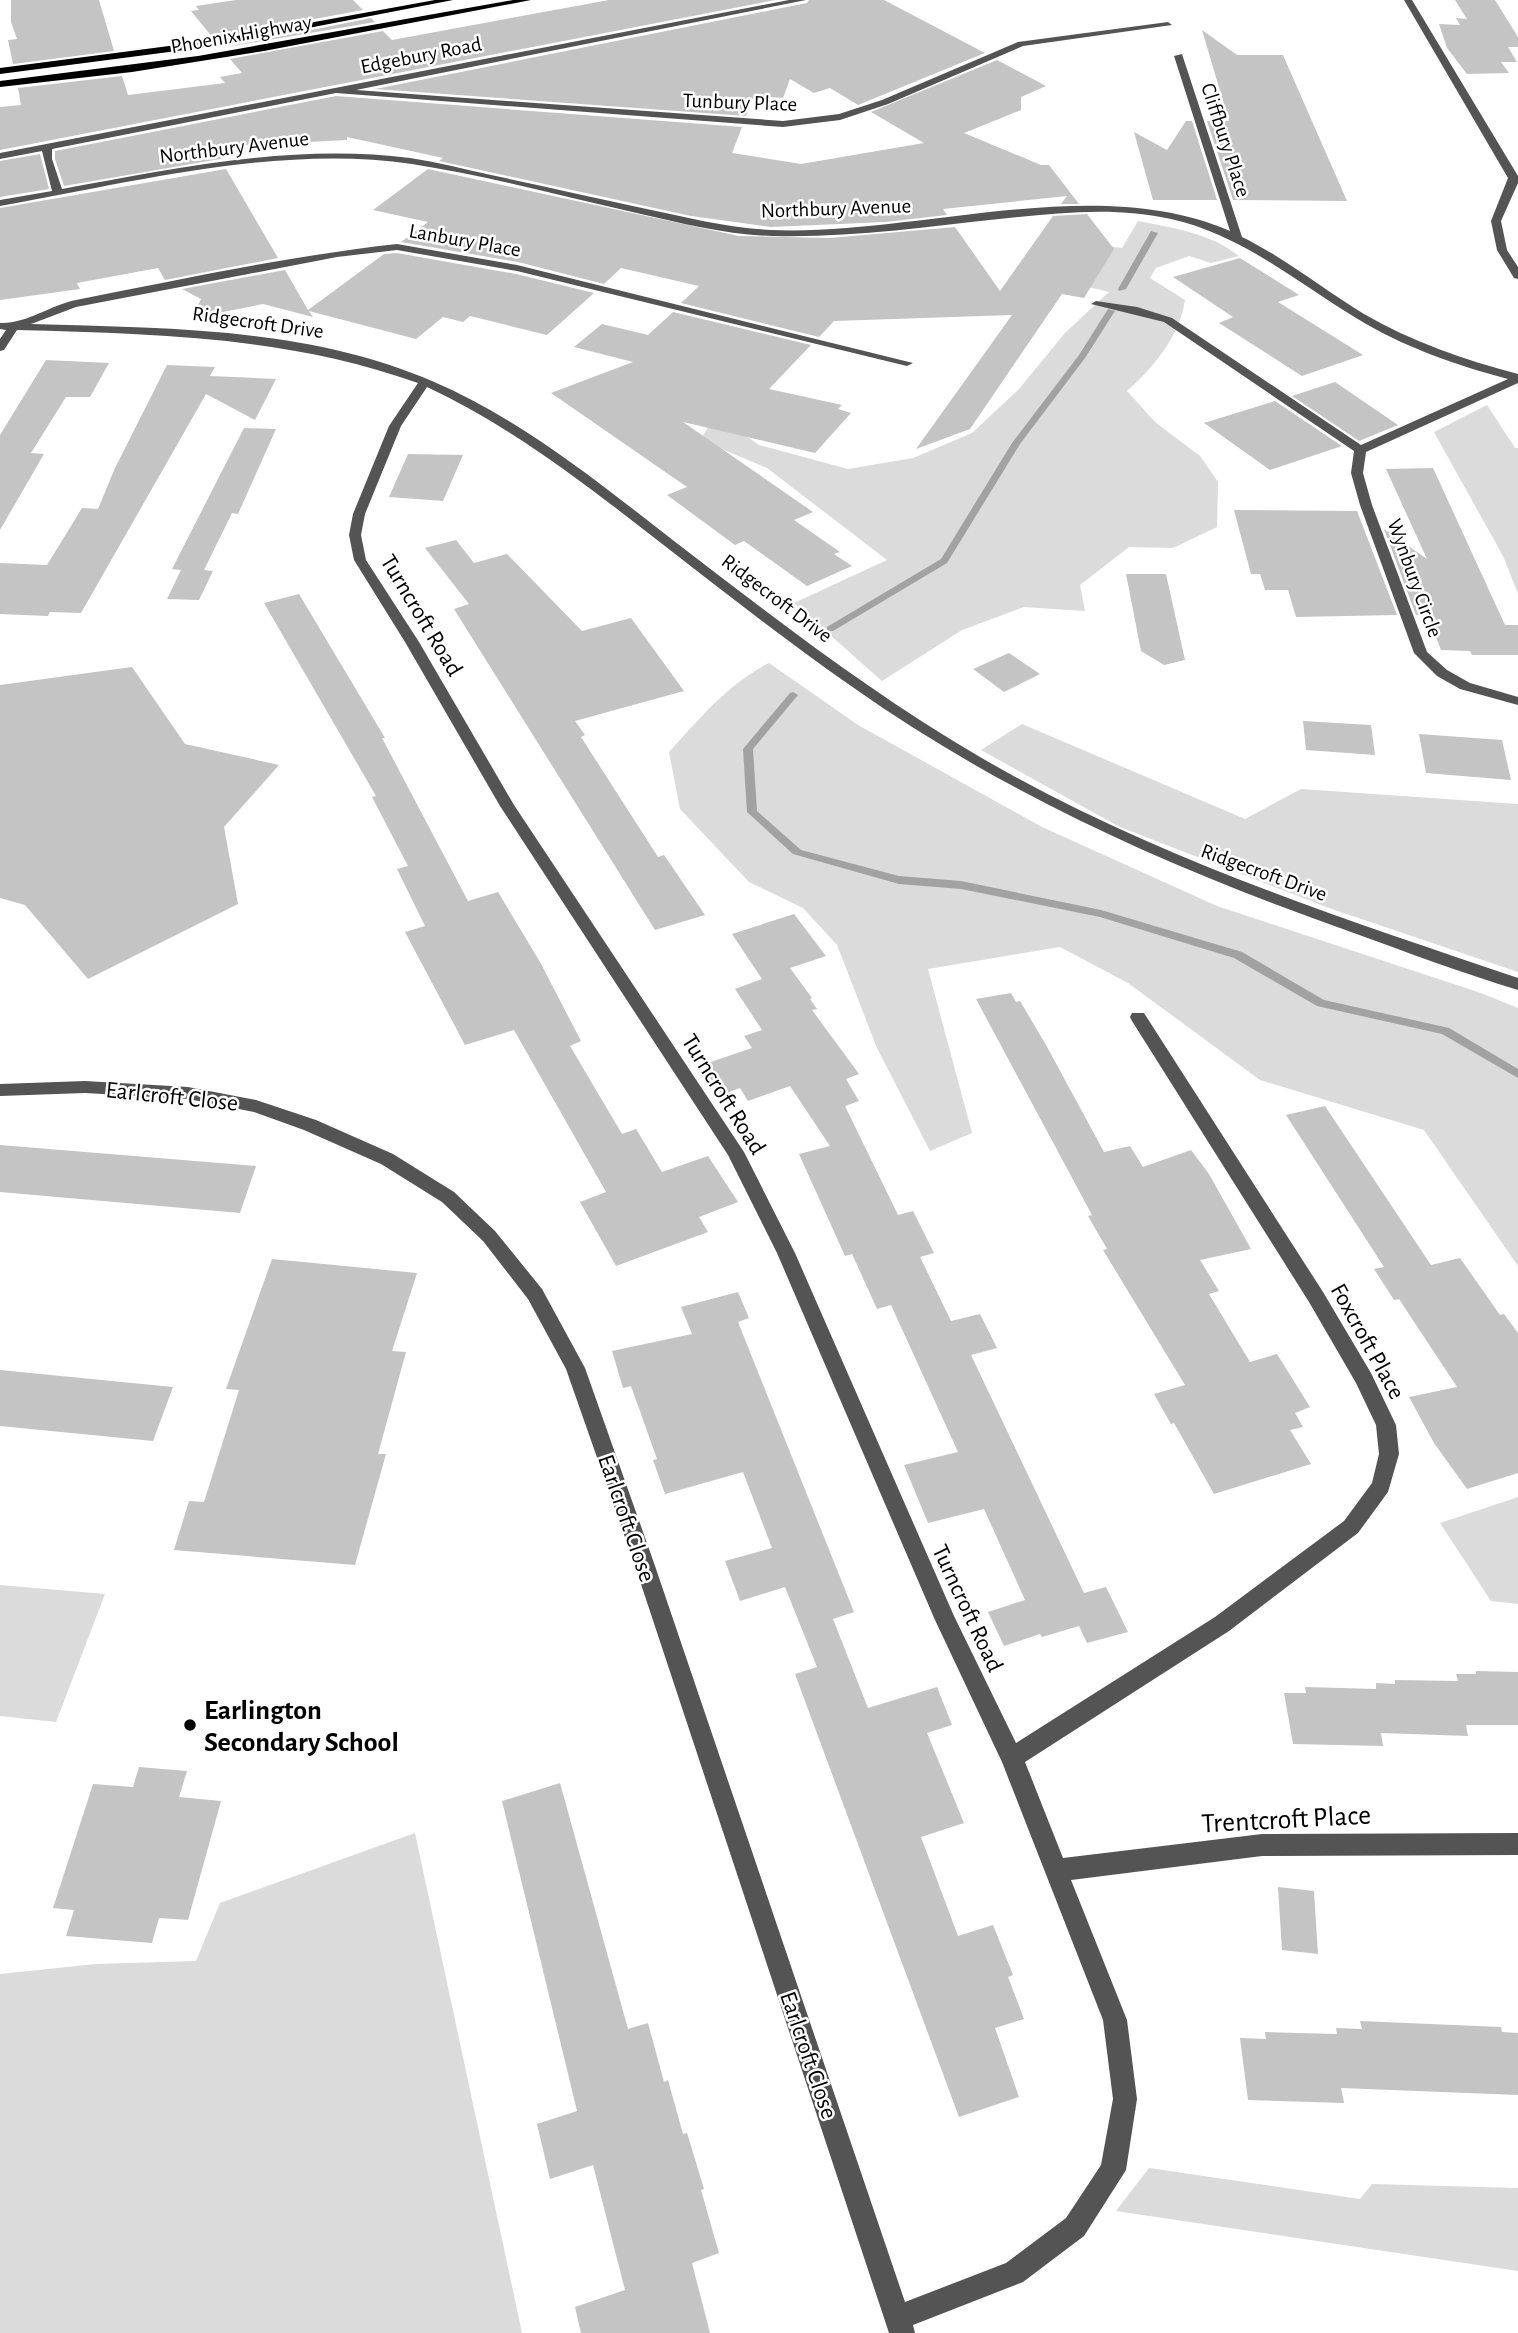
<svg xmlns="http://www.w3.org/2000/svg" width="1518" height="2333" viewBox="0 0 1518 2333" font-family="'Alegreya Sans',sans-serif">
<rect width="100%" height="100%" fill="#fff"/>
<!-- green -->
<path fill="#dbdbdb" d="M 1138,221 C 1173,228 1210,233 1239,256 L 1211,263 L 1189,256 L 1156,268 L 1150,278 L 1185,300 C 1180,336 1153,368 1127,391 L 1155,422 L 1200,456 L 1218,482 L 1217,527 L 1173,548 L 1129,547 L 1080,585 L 1085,611 L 1024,607 L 962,630 L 882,681 L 794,603 L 887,560 L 767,468 L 700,440 L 709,426 L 731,425 L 759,445 L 848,469 L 913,458 L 972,433 L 1019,389 L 1065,333 L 1109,292 L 1075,284 L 1101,245 L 1122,248 Z
M 1487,405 L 1515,448 L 1518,448 L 1518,594 L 1503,556 L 1434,432 Z
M 769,663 L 858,725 L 1042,827 L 1217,906 L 1481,993 L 1518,1008 L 1518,1266 L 1424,1130 L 1260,1080 L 1128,983 L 1060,947 L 928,969 L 972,1133 L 930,1151 L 877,1048 L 837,945 L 803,908 L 749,882 L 680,809 L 669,752 C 700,718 728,684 769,663 Z
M 1022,724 L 1245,819 L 1301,789 L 1518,804 L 1518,972 L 1329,908 L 1120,827 L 981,750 Z
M 1518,1497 L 1518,1604 L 1491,1601 L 1440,1523 Z
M 0,1585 L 105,1594 L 56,1722 L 0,1716 Z
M 415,1833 L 522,2333 L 0,2333 L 0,1974 L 96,1964 L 196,1961 L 220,1903 Z
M 1149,2168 L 1360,2199 L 1372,2184 L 1518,2188 L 1518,2271 L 1116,2211 Z"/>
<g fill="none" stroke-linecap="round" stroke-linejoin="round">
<!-- stream -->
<path fill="#a2a2a2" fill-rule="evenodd" d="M 1151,231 L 1158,233 L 1126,289 L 1119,291 L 1118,289 Z
M 1108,309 L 1115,311 L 1085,358 L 1020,444 L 947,563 L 833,631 L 827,631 L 827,627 L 941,559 L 1012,443 L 1079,355 Z
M 793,692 L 798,695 L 753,749 L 757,811 L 801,850 L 899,876 L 961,881 L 1101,910 L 1242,952 L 1324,1000 L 1449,1028 L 1518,1069 L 1518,1078 L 1442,1034 L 1317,1006 L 1234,958 L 1100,917 L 961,889 L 899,884 L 793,854 L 747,812 L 743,749 L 790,693 Z"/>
</g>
<!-- building -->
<path fill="#c4c4c4" d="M 11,0 L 99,0 L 114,51 L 13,64 L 8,40 L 17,39 L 11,22 Z
M 236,0 L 353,0 L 363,10 L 213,38 L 191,11 L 199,10 L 196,6 Z
M 609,0 L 775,0 L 0,150 L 0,107 L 21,105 L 18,88 L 122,76 L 128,95 L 225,83 L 220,77 L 242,73 L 230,59 L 383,31 L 392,40 Z
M 809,0 L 884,0 L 985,53 L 858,105 L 830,88 L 814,93 L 790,79 L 783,98 L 754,96 L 746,116 L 375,89 L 807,3 Z
M 1455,0 L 1495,0 L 1518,37 L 1518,47 L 1508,47 L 1517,62 L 1501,62 L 1509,73 L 1467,74 L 1447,48 L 1439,24 L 1460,25 L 1456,18 L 1467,19 Z
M 371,18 L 375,22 L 221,48 Z
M 1202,30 L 1237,55 L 1283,55 L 1347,201 L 1233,200 L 1207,121 L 1229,121 Z
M 997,60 L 1046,86 L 1021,97 L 1021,110 L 964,133 L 1041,165 L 1049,165 L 1079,204 L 1061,204 L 1067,196 L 943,209 L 947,215 L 885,222 L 771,227 L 691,216 L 439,161 L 443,158 L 347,137 L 347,140 L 227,146 L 232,155 L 220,159 L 64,186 L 55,159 L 55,151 L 336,96 L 742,127 L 732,153 L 801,164 L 924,143 L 871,112 Z
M 1186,121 L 1192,121 L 1217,200 L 1153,200 L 1134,132 L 1167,150 Z
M 40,154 L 49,189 L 0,197 L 0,161 Z
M 226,169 L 278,258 L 165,280 L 158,268 L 77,283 L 80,289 L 0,300 L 0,208 Z
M 428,169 L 739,236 L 830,238 L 955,227 L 1000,291 L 1053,216 L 1087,214 L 1114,249 L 1084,298 L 1062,294 L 970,429 L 916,449 L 1012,315 L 834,321 L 819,337 L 681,303 L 699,286 L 621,268 L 604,284 L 518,262 L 401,242 L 428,222 L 373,210 Z
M 397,253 L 516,274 L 594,293 L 547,335 L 470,316 L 463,322 L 443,317 L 416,339 L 309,311 L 313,317 L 263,304 L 192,318 L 201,299 L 182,289 L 285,270 L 308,310 L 384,254 Z
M 1240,258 L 1299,295 L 1278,302 L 1363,355 L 1302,376 L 1219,323 L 1233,317 L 1173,277 Z
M 673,312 L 811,345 L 769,389 L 842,405 L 838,409 L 851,413 L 815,453 L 683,422 L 813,512 L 794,520 L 840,552 L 834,554 L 852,566 L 807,586 L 744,541 L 735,545 L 667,495 L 687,487 L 551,393 L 633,362 L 574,347 L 602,324 L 648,335 Z
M 46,360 L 109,363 L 90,397 L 66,397 L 31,453 L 44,454 L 0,530 L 0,435 Z
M 167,365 L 215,367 L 210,376 L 276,379 L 255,420 L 206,394 L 81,613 L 50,612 L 48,616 L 0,614 L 0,563 L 47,565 L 82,508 L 98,509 L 115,468 Z
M 1335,382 L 1398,425 L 1359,441 L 1292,396 Z
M 1275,401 L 1342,446 L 1270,470 L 1204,423 Z
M 244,428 L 276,429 L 238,514 L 232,513 L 204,570 L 213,571 L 199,600 L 167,599 L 181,570 L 172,569 Z
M 408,454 L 463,455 L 443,501 L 389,497 Z
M 1433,468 L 1505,625 L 1518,625 L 1518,655 L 1472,655 L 1470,651 L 1441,650 L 1428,616 L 1416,615 L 1384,529 L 1427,559 L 1386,469 Z
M 1234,510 L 1357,511 L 1397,615 L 1296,617 L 1288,590 L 1265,590 L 1260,574 L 1251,574 Z
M 456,540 L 474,563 L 507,554 L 582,631 L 631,618 L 684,691 L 575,721 L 585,735 L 581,737 L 658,857 L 664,855 L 705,915 L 655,930 L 454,609 L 469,604 L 425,548 Z
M 1126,574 L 1166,574 L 1185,660 L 1164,665 L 1141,651 Z
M 299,594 L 385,738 L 382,738 L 468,901 L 498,892 L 540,962 L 581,1041 L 570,1046 L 622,1134 L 636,1129 L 662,1172 L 708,1156 L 738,1202 L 699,1217 L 708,1232 L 616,1266 L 580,1202 L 606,1192 L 514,1030 L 465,1045 L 405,932 L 425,926 L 397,869 L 408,866 L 372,797 L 376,796 L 264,603 Z
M 1009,653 L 1040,674 L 1004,692 L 973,669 Z
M 132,667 L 185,744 L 279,765 L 224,827 L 238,904 L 88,979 L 25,905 L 0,898 L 0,685 Z
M 1303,721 L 1371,725 L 1375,755 L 1306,750 Z
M 1419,734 L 1502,740 L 1511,780 L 1426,773 Z
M 794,914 L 826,956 L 790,968 L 812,998 L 810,999 L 817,1009 L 812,1010 L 859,1074 L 846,1079 L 859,1101 L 845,1106 L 898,1215 L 913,1211 L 934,1253 L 920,1257 L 951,1321 L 980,1314 L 997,1348 L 971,1355 L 1084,1593 L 1106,1587 L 1128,1632 L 1087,1643 L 1079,1626 L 1042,1637 L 1040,1634 L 1004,1646 L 988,1612 L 1025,1600 L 984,1509 L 928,1523 L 904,1465 L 958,1452 L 891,1305 L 877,1309 L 852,1254 L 845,1256 L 799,1154 L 830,1146 L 790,1086 L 748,1101 L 740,1088 L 721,1095 L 702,1065 L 752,1048 L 744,1036 L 762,1030 L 735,989 L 762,979 L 732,934 Z
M 1011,993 L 1016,1002 L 1020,1001 L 1046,1045 L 1104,1152 L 1130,1146 L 1143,1167 L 1191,1150 L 1209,1174 L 1251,1249 L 1200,1260 L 1219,1291 L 1209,1294 L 1250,1362 L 1277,1354 L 1310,1407 L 1295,1413 L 1303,1427 L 1290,1430 L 1311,1464 L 1214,1494 L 1174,1423 L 1171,1424 L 1154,1394 L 1185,1385 L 1103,1250 L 1107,1249 L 1088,1216 L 1092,1215 L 976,999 Z
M 1325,1106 L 1431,1265 L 1460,1258 L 1500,1315 L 1504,1314 L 1518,1333 L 1518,1473 L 1467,1489 L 1434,1443 L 1409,1397 L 1457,1387 L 1399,1299 L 1394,1300 L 1374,1269 L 1384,1267 L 1286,1115 Z
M 0,1145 L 256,1166 L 240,1213 L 0,1192 Z
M 272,1259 L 417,1273 L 392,1351 L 406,1352 L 378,1454 L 386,1454 L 355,1565 L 174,1550 L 189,1501 L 204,1502 L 239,1390 L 226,1389 Z
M 738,1292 L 749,1318 L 738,1322 L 854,1612 L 833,1619 L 868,1708 L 937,1687 L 952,1725 L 927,1733 L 964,1823 L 921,1837 L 958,1936 L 993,1925 L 1013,1975 L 1008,1977 L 1024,2019 L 995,2028 L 1019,2097 L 959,2117 L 795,1674 L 817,1667 L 785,1587 L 740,1601 L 725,1561 L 772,1548 L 743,1472 L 665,1494 L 653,1460 L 657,1459 L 631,1386 L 623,1388 L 612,1351 L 692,1334 L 681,1307 Z
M 0,1370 L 173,1387 L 153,1441 L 0,1426 Z
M 1476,1671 L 1518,1672 L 1518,1725 L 1466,1725 L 1468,1736 L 1381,1733 L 1383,1746 L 1293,1744 L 1284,1693 L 1306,1693 L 1305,1687 L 1376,1689 L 1376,1683 L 1395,1684 L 1395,1680 L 1458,1681 L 1456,1674 L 1476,1674 Z
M 139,1767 L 187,1771 L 179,1797 L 221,1801 L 188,1920 L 159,1918 L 152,1943 L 66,1936 L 74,1910 L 53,1908 L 93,1784 L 133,1787 Z
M 560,1783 L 628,2029 L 648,2023 L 664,2082 L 668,2080 L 683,2134 L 687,2133 L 704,2189 L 701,2190 L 719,2253 L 692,2263 L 710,2333 L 581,2333 L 575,2307 L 625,2290 L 593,2165 L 550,2179 L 537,2124 L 577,2111 L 502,1801 Z
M 1278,1887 L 1314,1891 L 1318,1954 L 1282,1950 Z
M 1360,2021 L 1501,2027 L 1502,2032 L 1518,2033 L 1518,2095 L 1341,2088 L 1344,2103 L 1248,2100 L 1240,2038 L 1266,2039 L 1265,2032 L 1337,2034 L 1336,2028 L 1362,2029 Z"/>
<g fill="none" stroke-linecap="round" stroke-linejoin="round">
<!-- minor -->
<path fill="#545454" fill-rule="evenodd" d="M 789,0 L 806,0 L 356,90 L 783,121 L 839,114 L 882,100 L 1018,42 L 1168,22 L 1172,25 L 1023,46 L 888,104 L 840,120 L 783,127 L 336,93 L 52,149 L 52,159 L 62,189 C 175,168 294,143 410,158 C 437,162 464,169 491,175 C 542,186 592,197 642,208 C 685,217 727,228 771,230 C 917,236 1094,172 1230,231 L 1174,56 L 1182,54 L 1242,237 C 1285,258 1323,289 1364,314 C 1412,342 1465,360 1518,374 L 1518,383 L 1366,452 L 1363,473 L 1372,505 L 1427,652 L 1447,670 L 1470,683 L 1518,697 L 1518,705 L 1460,689 L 1437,676 L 1414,653 L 1360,505 L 1351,473 L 1354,451 L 1164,322 L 1091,304 L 1096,301 L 1137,307 L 1172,318 L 1361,445 L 1508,379 C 1456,365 1403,347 1356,318 C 1295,281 1242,235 1171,219 C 1115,206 1056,213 999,219 C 924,227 848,238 773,236 C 728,235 685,224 641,214 C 565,197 489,176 412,164 C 278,144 131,183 0,206 L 0,200 L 52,191 L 42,151 L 0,159 L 0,153 Z
M 1404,0 L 1412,0 L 1518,176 L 1518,183 L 1501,221 L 1507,250 L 1518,267 L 1518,279 L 1514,278 L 1497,250 L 1491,221 L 1508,178 Z
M 397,244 L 517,265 L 913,363 L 907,366 L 517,271 L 397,250 L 337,257 L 76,307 L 31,324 C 164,328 307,327 432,381 C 521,419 598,482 674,541 C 773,617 872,694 980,757 C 1148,855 1334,916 1518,978 L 1518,990 C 1462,973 1406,952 1351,932 C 1175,870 1007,796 854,688 C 785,640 719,588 652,536 C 580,480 510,426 427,387 L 401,426 L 365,514 L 361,535 L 366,560 L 419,642 L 514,805 L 744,1152 L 795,1253 L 954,1616 L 1016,1743 L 1215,1617 L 1344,1521 L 1372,1483 L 1379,1454 L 1376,1425 L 1356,1383 L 1309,1302 L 1132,1021 L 1130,1017 L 1132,1013 L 1144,1013 L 1323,1292 L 1371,1373 L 1396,1425 L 1399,1454 L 1388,1492 L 1358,1533 L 1229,1631 L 1025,1762 L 1063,1858 L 1262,1834 L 1518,1833 L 1518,1855 L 1262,1856 L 1071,1880 L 1127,2020 L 1137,2099 L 1126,2170 L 1084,2236 L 1023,2282 L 913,2325 L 915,2333 L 889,2333 L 634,1563 L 566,1369 L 528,1299 L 483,1241 L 442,1202 L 381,1164 L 304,1130 L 254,1112 L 188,1099 L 85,1093 L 0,1096 L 0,1084 L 85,1081 L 188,1087 L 256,1100 L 316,1120 L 393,1154 L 454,1192 L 495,1231 L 542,1289 L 585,1368 L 654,1563 L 905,2302 L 1006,2263 L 1066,2218 L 1101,2165 L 1113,2099 L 1103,2020 L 1002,1762 L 935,1620 L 777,1253 L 728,1155 L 500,806 L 405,642 L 354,560 L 349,535 L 353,514 L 389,426 L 418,383 C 288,336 153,334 17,330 L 4,350 L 0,351 L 0,339 L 6,330 L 0,329 L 0,323 C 27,324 50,305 76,300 C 182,279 289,256 397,244 Z"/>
<!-- major -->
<path fill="#000" fill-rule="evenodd" d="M 435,0 L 453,0 L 215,46 L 0,74 L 0,68 L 215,40 Z
M 513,0 L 531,0 L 264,51 L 132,72 L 0,87 L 0,81 L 198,56 Z"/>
</g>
<!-- markers -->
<circle fill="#000" stroke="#fff" stroke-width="2.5" cx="190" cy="1725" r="7"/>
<g text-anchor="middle" stroke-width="5" stroke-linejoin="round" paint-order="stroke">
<!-- far-street labels -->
<g font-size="21" fill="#000" stroke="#fff">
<text transform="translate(241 34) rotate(-10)" y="7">Phoenix Highway</text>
<text transform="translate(421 55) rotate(-11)" y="7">Edgebury Road</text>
<text transform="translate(740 102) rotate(2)" y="7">Tunbury Place</text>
<text transform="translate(1226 140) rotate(72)" y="7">Cliffbury Place</text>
<text transform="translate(234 147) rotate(-7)" y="7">Northbury Avenue</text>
<text transform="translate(836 208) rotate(-2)" y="7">Northbury Avenue</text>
<text transform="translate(465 240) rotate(10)" y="7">Lanbury Place</text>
<text transform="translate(258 322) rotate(8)" y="7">Ridgecroft Drive</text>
<text transform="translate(1415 578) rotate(70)" y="7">Wynbury Circle</text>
<text transform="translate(777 598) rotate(37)" y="7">Ridgecroft Drive</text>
<text transform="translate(1264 872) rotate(20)" y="7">Ridgecroft Drive</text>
</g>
<!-- street labels -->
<g font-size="24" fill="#000" stroke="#fff">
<text transform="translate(422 615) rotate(59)" y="8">Turncroft Road</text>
<text transform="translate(724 1094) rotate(58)" y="8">Turncroft Road</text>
<text transform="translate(172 1096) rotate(6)" y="8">Earlcroft Close</text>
<text transform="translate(1368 1341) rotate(61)" y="8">Foxcroft Place</text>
<text transform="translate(627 1518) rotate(71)" y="8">Earlcroft Close</text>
<text transform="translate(968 1608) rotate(65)" y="8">Turncroft Road</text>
<text transform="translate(809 2055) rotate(71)" y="8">Earlcroft Close</text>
</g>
<!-- near-poi labels -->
<g font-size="28" font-weight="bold" fill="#000" stroke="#fff" text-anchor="start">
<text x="204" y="1719">Earlington<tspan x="204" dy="32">Secondary School</tspan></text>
</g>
<!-- near-street labels -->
<g font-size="28" fill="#000" stroke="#fff">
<text transform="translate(1286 1818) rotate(-3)" y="10">Trentcroft Place</text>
</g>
</g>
</svg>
